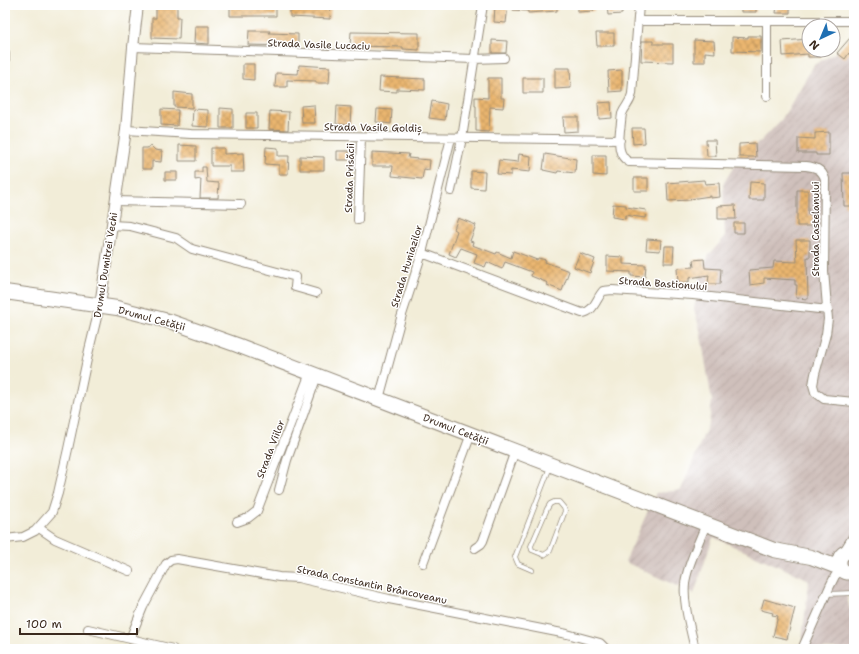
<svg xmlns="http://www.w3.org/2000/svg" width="859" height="654" viewBox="0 0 859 654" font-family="'Shantell Sans',sans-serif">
<defs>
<pattern id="industrial-furrows" width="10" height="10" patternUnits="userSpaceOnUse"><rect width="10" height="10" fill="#cfc0bb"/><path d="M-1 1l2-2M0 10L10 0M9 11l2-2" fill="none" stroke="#b3a5a0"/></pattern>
<pattern id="building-cross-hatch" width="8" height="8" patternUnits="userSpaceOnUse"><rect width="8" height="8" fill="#eab670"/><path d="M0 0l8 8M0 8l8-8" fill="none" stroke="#bf945b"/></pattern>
</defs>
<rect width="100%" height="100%" fill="#fff"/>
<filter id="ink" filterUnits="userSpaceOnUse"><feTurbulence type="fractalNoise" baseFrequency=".025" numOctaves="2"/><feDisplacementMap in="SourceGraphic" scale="8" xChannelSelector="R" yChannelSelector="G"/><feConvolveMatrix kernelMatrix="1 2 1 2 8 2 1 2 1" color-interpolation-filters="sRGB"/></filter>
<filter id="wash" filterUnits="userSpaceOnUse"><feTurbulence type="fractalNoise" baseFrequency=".012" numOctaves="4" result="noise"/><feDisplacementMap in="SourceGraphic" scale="16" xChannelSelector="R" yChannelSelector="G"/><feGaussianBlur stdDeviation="0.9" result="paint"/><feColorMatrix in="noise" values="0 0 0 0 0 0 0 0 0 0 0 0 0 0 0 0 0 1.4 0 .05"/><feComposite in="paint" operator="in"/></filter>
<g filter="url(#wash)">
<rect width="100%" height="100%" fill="#f2edd8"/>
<!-- industrial -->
<path fill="url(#industrial-furrows)" d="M 845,47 L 854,63 L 854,587 L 846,594 L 850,609 L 854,610 L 854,649 L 801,649 L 809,580 L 713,537 L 694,594 L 625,562 L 656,493 L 681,490 L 709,422 L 712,401 L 700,330 L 694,309 L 701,273 L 709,255 L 725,237 L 723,184 L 743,152 L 760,142 L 782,119 L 814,65 Z"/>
<g id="blocks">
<!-- building -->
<path fill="url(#building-cross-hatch)" d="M 156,5 L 177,5 L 177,17 L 180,17 L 179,39 L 152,38 L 152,18 L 156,18 Z
M 230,5 L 276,5 L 276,16 L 230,16 Z
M 290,5 L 331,5 L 330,19 L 290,17 Z
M 495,5 L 508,5 L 506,23 L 494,22 Z
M 513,5 L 557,5 L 557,11 L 528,13 L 528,11 L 513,10 Z
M 578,5 L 593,5 L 594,11 L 578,12 Z
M 607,5 L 622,5 L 622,14 L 608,15 Z
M 741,5 L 756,5 L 756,12 L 741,12 Z
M 777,5 L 790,5 L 790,13 L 776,13 Z
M 195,26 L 209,26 L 209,44 L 194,43 Z
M 249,31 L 270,31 L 269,33 L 298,34 L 298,46 L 248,45 Z
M 351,32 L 419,33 L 419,50 L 403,49 L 403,47 L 350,46 Z
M 596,33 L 614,33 L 614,46 L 597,46 Z
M 748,36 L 761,36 L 761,52 L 732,51 L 732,37 L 748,38 Z
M 850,38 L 854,41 L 854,58 L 849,53 L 845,59 L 837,53 Z
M 809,39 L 809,50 L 821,50 L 821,57 L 808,57 L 808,54 L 783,56 L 782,41 Z
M 492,40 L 507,41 L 506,53 L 492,53 Z
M 694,40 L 714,41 L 715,53 L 705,52 L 705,62 L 694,62 Z
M 642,41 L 653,41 L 653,44 L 673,44 L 673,62 L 641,61 Z
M 243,64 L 254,64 L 254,80 L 243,79 Z
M 299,65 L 330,67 L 329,83 L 316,83 L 316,81 L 287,80 L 287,87 L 275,87 L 276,73 L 298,74 Z
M 555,68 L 570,68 L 571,88 L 555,89 Z
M 622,70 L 622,91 L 609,92 L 608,71 Z
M 380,77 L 425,79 L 425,90 L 397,89 L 397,92 L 379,91 Z
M 488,78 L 501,78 L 501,98 L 504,98 L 503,108 L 490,107 L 489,132 L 476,131 L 476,106 L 475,106 L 475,97 L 488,98 Z
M 523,78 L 543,78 L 543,93 L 523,93 Z
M 174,92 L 192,94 L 192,108 L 174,107 Z
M 432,101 L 447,104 L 445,120 L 429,118 Z
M 611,102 L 612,118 L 599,119 L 598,103 Z
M 314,105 L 315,123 L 302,123 L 301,106 Z
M 337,106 L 351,107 L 350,125 L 336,124 Z
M 220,108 L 233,109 L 233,128 L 220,128 Z
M 161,109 L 178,110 L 177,126 L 161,125 Z
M 193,109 L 208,110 L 208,127 L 192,126 Z
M 377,109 L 392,110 L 391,124 L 376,122 Z
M 270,111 L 289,112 L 288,130 L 269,129 Z
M 246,113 L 257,113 L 257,128 L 246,128 Z
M 563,117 L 578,117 L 578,131 L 564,132 Z
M 632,128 L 644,128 L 645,143 L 633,144 Z
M 829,132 L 829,155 L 816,155 L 816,153 L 798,153 L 798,138 L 815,139 L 815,133 Z
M 706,140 L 715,140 L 716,156 L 707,156 Z
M 755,143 L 756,157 L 739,157 L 739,144 Z
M 179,145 L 196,146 L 196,161 L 179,161 Z
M 151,146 L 155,150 L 162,151 L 161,162 L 152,161 L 152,169 L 142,169 L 142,148 L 147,148 Z
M 266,147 L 278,148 L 278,156 L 289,156 L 288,174 L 279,174 L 279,165 L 265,164 Z
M 211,148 L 224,148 L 224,154 L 243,153 L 244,172 L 230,172 L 230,166 L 211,166 Z
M 337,151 L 349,151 L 349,160 L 337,160 Z
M 372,152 L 409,154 L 408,158 L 430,160 L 429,170 L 424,169 L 422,179 L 392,176 L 393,166 L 372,166 Z
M 519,154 L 531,156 L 530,172 L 511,170 L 511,175 L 497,174 L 499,160 L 518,162 Z
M 545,154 L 576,159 L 575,173 L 558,171 L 557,173 L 543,170 Z
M 593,155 L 606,155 L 606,176 L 593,175 Z
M 300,156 L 324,157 L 324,170 L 300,170 Z
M 202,167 L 206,167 L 207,182 L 219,183 L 218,198 L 200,198 L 201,179 L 195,180 L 195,172 L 202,172 Z
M 471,171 L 485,172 L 484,189 L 471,188 Z
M 165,172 L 177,172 L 177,180 L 165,180 Z
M 843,173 L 854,173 L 854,206 L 844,206 Z
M 634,178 L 648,178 L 648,191 L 634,191 Z
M 704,180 L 705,184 L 719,183 L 720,197 L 710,198 L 710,196 L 690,199 L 691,200 L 668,201 L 667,183 Z
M 750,182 L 764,183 L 764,200 L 749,200 Z
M 797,190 L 808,190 L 808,215 L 813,215 L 812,226 L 797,226 Z
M 613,204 L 626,205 L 626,207 L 646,210 L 645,218 L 625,215 L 625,219 L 612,217 Z
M 735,205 L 736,219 L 718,219 L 718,206 Z
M 458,218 L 476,225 L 470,241 L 473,242 L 472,245 L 496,254 L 497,252 L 511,258 L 513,251 L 537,260 L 538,258 L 546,260 L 545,262 L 569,271 L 562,291 L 547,285 L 548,283 L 531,276 L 532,272 L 505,262 L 502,269 L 487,262 L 485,267 L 474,263 L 477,254 L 461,248 L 456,257 L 449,254 L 457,231 L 454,229 Z
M 734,223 L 744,223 L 744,233 L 734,233 Z
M 647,239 L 661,240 L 660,251 L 646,250 Z
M 796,240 L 810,240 L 810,257 L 807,257 L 808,299 L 796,298 L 797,285 L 795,285 L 795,280 L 764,278 L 764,283 L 750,285 L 749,270 L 773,268 L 774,261 L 797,262 Z
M 665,246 L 674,246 L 673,263 L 664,263 Z
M 580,253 L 595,259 L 590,273 L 574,267 Z
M 607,256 L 623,257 L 623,264 L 646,265 L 645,277 L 631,276 L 631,272 L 607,271 Z
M 704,259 L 705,268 L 721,269 L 720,284 L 708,284 L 709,275 L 689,278 L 689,282 L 678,282 L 677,268 L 694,267 L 693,260 Z
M 764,599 L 795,608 L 787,639 L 773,636 L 778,616 L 772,615 L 773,613 L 761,610 Z"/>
</g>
</g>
<g filter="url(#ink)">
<use href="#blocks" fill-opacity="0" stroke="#968c7b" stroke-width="1"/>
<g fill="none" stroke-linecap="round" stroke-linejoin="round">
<!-- service casing -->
<g stroke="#968c7b" stroke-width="5.5">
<path id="service" d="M 854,346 L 853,352 L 854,355
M 554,502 L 559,502 L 564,508 L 565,511 L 550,551 L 544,555 L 532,550 L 531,546 L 547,509 L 550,504 Z
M 532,570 L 518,564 L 515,557 L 550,467
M 826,594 L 854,593"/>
</g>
<!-- minor casing -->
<g stroke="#968c7b" stroke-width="10">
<path id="minor" d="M 639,5 L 632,94 C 630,104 625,106 622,114 C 621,119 621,125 620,130 C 619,142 617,155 629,162 L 806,166 C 815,167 822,169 825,179 L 824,271 L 828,319 L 826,334 L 815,374 L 813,385 L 815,392 L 824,399 L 854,402
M 638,21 L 854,21
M 767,21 L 767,96
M 133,47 L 474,59 L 504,58
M 5,54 L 5,67
M 126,130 L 191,134 L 620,140
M 451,191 L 462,138 L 483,5
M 115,201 L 241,204
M 358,220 L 361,137
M 111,225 L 130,226 L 176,238 L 192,249 L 296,277 L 295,287 L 316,293
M 422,253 L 582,313 C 594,312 596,299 603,291 L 612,290 L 693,295 L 828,310
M 379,399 L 401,318 L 422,253 L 451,138
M 279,490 L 287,460 L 317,376
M 237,522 L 248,518 L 257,511 L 310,373
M 39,528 L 55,539 L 129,571
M 5,539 L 23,537 L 35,531 L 52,512 L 58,493 L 68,449 L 89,350 L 100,305
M 475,548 L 481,544 L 483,541 L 515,451
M 423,563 L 471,434
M 88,629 L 173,649
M 130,639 L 143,607 L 166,564 L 171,560 L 177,559 L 279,577 L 298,578 L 389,599 L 567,634 L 600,643 L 606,649
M 693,649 L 694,645 C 690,627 683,603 685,584 C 686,568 700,540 706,524
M 802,649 L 830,586 L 835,576 L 842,569"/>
</g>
<!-- tertiary casing -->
<g stroke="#968c7b" stroke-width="12">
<path id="tertiary" d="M 100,305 L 126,130 L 133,47 L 138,5
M 844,553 L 854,537"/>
</g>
<!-- trunk casing -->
<g stroke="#968c7b" stroke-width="16">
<path id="trunk" d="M 5,292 L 117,308 L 172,322 L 237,345 L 774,550 L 811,557 L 840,568
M 854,552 C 835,547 834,577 854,572"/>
</g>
<!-- service -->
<use href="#service" stroke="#fff" stroke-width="4"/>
<!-- minor -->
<use href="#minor" stroke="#fff" stroke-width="8"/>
<!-- tertiary -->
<use href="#tertiary" stroke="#fff" stroke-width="10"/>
<!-- trunk -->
<use href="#trunk" stroke="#fff" stroke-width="14"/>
</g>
</g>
<g text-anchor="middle" stroke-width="3" stroke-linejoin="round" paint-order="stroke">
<!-- street labels -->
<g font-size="10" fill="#3b2a1e" stroke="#fff">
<text transform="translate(319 44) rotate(2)" y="4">Strada Vasile Lucaciu</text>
<text transform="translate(373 127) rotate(1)" y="4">Strada Vasile Goldiș</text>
<text transform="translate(349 178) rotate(-88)" y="4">Strada Prisăcii</text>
<text transform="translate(815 229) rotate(-90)" y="4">Strada Castelanului</text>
<text transform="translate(105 265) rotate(-81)" y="4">Drumul Dumitrei Vechi</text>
<text transform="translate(406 266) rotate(-73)" y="4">Strada Huniazilor</text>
<text transform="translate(663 283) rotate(4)" y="4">Strada Bastionului</text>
<text transform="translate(152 318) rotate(15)" y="4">Drumul Cetății</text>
<text transform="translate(456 429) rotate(21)" y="4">Drumul Cetății</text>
<text transform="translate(270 449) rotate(-69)" y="4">Strada Viilor</text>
<text transform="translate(372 584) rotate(12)" y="4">Strada Constantin Brâncoveanu</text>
</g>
</g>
<!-- margin -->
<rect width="859" height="654" fill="none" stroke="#fff" stroke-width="20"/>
<!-- north arrow -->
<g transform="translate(821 38) rotate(224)"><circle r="19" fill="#ffffff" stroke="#b1aaa5"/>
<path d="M0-3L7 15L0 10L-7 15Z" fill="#1f6fb2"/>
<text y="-6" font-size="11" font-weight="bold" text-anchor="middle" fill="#3b2a1e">N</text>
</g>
<!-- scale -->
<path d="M20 628v6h117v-6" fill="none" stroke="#3b2a1e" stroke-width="2"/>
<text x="26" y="628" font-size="12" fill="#3b2a1e" stroke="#ffffff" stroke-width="3" paint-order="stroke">100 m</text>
</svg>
